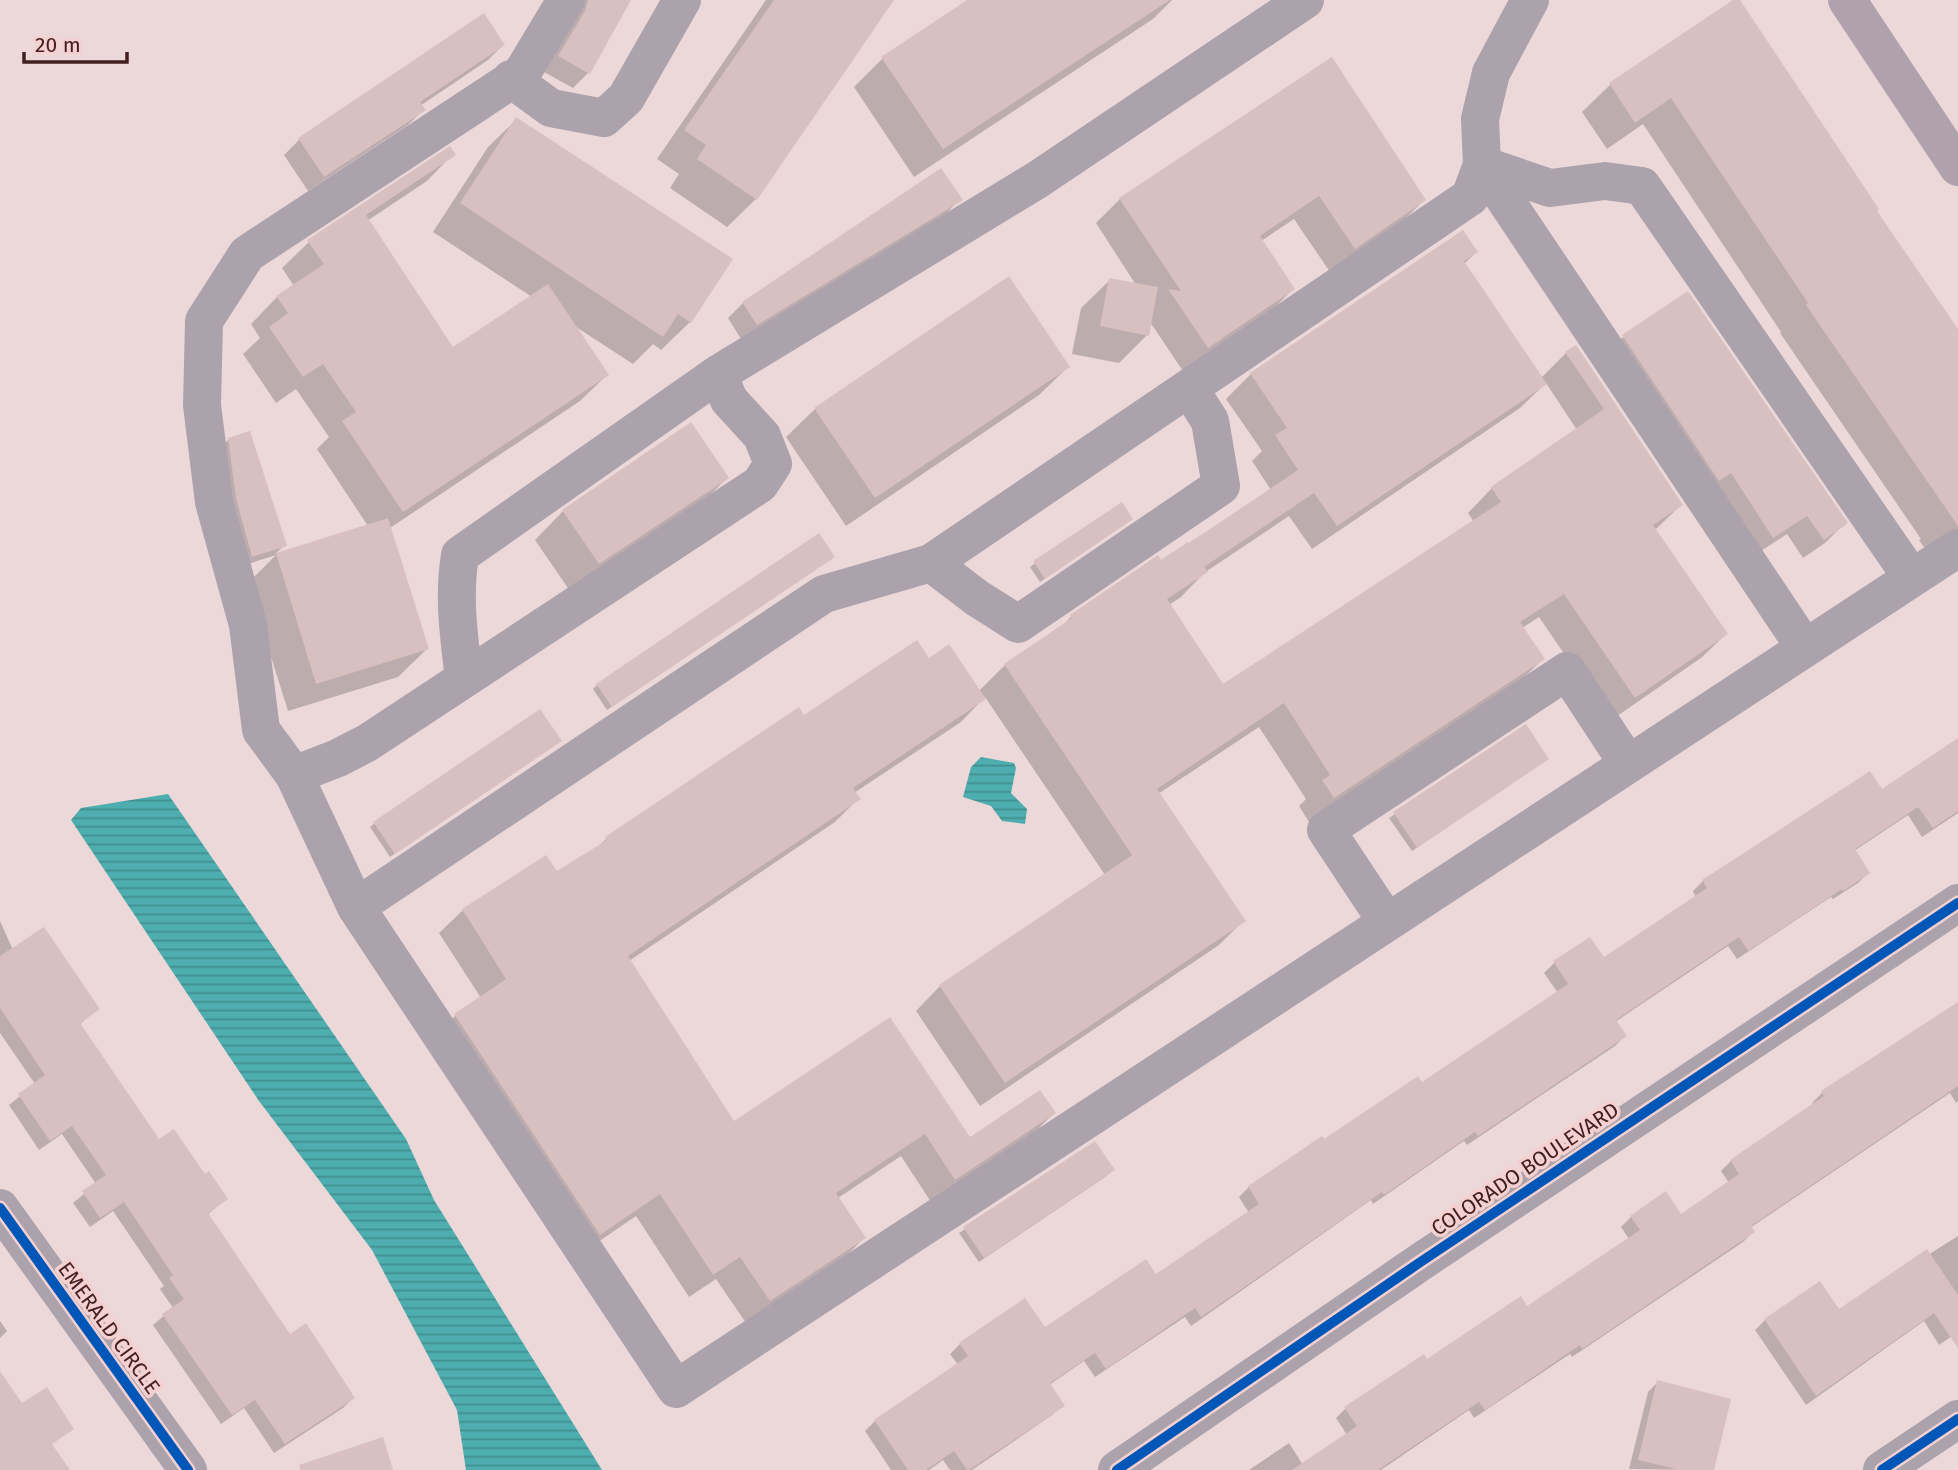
<svg xmlns="http://www.w3.org/2000/svg" width="1958" height="1470" viewBox="0 0 1958 1470" font-family="'Fira Sans',sans-serif">
<defs>
<pattern id="water-rules" width="6" height="5" patternUnits="userSpaceOnUse" patternTransform="scale(1.75)"><rect width="6" height="5" fill="#4eaeaf"/><path d="M0 2.5h6" fill="none" stroke="#428d8e"/></pattern>
</defs>
<rect width="100%" height="100%" fill="#ecd8d9"/>
<!-- water -->
<path fill="url(#water-rules)" d="M 981,757 L 1014,763 L 1016,768 L 1011,793 L 1027,809 L 1025,824 L 1002,821 L 991,806 L 963,797 L 971,767 Z
M 168,794 L 406,1139 L 434,1200 L 602,1470 L 466,1470 L 457,1410 L 372,1250 L 259,1101 L 71,820 L 81,808 Z"/>
<!-- shadow -->
<path fill="#0003" fill-rule="evenodd" d="M 578,0 L 629,0 L 588,73 L 573,88 L 544,72 Z
M 766,0 L 892,0 L 756,199 L 727,227 L 670,188 L 679,174 L 657,159 Z
M 970,0 L 1172,0 L 1153,19 L 914,177 L 854,87 L 883,58 Z
M 1738,0 L 1875,211 L 1958,332 L 1958,543 L 1928,553 L 1919,540 L 1921,539 L 1780,333 L 1781,332 L 1643,124 L 1607,149 L 1582,112 L 1610,85 Z
M 483,15 L 503,45 L 488,60 L 420,106 L 423,110 L 408,125 L 308,191 L 284,155 L 299,140 Z
M 1331,59 L 1424,200 L 1399,225 L 1330,272 L 1294,219 L 1261,241 L 1293,289 L 1269,313 L 1183,371 L 1150,322 L 1147,335 L 1119,363 L 1072,354 L 1081,308 L 1110,280 L 1136,285 L 1096,223 L 1120,199 Z
M 517,119 L 690,322 L 661,350 L 653,344 L 633,364 L 573,325 L 607,375 L 580,401 L 390,528 L 427,649 L 398,677 L 288,711 L 248,583 L 276,555 L 242,566 L 219,449 L 229,439 L 285,545 L 275,554 L 368,526 L 317,449 L 329,437 L 296,389 L 276,403 L 243,354 L 260,338 L 251,324 L 277,297 L 294,286 L 282,268 L 309,242 L 453,154 L 427,181 L 367,221 L 453,350 L 532,297 L 433,232 L 488,147 Z
M 960,199 L 945,215 L 741,339 L 728,318 L 743,303 Z
M 1462,232 L 1476,252 L 1464,264 L 1541,378 L 1566,353 L 1681,505 L 1655,530 L 1726,634 L 1701,658 L 1610,721 L 1539,617 L 1522,628 L 1543,659 L 1518,683 L 1309,822 L 1299,806 L 1306,799 L 1259,727 L 1158,794 L 1243,921 L 1219,945 L 980,1106 L 916,1011 L 940,986 L 1105,875 L 985,697 L 961,722 L 854,793 L 858,799 L 835,822 L 629,961 L 733,1123 L 889,1019 L 970,1140 L 1054,1113 L 1031,1136 L 931,1202 L 901,1156 L 838,1198 L 864,1238 L 841,1261 L 746,1323 L 716,1279 L 689,1297 L 636,1216 L 576,1257 L 431,1039 L 455,1016 L 481,998 L 439,933 L 463,910 L 556,873 L 598,847 L 606,839 L 804,718 L 929,660 L 979,691 L 1005,665 L 1057,631 L 1071,617 L 1157,558 L 1160,562 L 1271,490 L 1252,461 L 1262,451 L 1226,399 L 1251,374 ZM 1546,383 L 1577,430 L 1492,488 L 1468,513 L 1474,522 L 1223,686 L 1169,605 L 1181,597 L 1204,573 L 1289,516 L 1312,549 L 1520,408 Z
M 1623,337 L 1845,523 L 1825,543 L 1803,558 L 1787,534 L 1752,557 L 1603,357 Z
M 1068,367 L 1039,395 L 846,526 L 786,437 L 815,409 Z
M 727,478 L 699,506 L 570,591 L 535,540 L 563,511 Z
M 1131,519 L 1040,582 L 1030,567 L 1035,563 Z
M 828,561 L 607,710 L 593,689 L 597,685 Z
M 1525,727 L 1542,763 L 1412,851 L 1389,818 Z
M 1958,740 L 1958,813 L 1922,837 L 1908,815 L 1854,851 L 1868,873 L 1858,883 L 1833,899 L 1831,897 L 1737,959 L 1728,946 L 1615,1022 L 1625,1036 L 1615,1046 L 1467,1145 L 1464,1141 L 1373,1204 L 1371,1200 L 1191,1326 L 1185,1317 L 1095,1377 L 1084,1361 L 1049,1385 L 1062,1405 L 1052,1415 L 972,1470 L 950,1470 L 943,1460 L 929,1470 L 891,1470 L 865,1431 L 875,1421 L 958,1365 L 950,1354 L 960,1344 L 1044,1330 L 1155,1276 L 1249,1213 L 1239,1197 L 1249,1187 L 1322,1138 L 1324,1141 L 1421,1085 L 1558,993 L 1544,973 L 1554,963 L 1604,960 L 1696,897 L 1693,891 L 1703,881 L 1869,773 L 1882,792 Z
M 555,745 L 390,857 L 370,827 L 375,823 Z
M 0,921 L 13,950 L 97,1009 L 79,1025 L 158,1142 L 205,1176 L 226,1199 L 207,1215 L 289,1336 L 353,1398 L 343,1408 L 274,1453 L 244,1408 L 221,1424 L 153,1325 L 173,1308 L 160,1289 L 164,1286 L 113,1211 L 90,1227 L 73,1203 L 96,1184 L 62,1134 L 39,1150 L 9,1105 L 35,1084 L 0,1033 Z
M 1958,1004 L 1958,1101 L 1956,1103 L 1950,1093 L 1750,1228 L 1753,1232 L 1743,1242 L 1572,1357 L 1570,1354 L 1474,1418 L 1469,1410 L 1381,1470 L 1249,1470 L 1289,1443 L 1303,1465 L 1347,1435 L 1336,1418 L 1346,1408 L 1527,1308 L 1629,1239 L 1621,1227 L 1631,1217 L 1680,1216 L 1729,1183 L 1721,1171 L 1731,1161 L 1814,1105 L 1812,1103 L 1822,1093 Z
M 1094,1143 L 1108,1175 L 979,1262 L 959,1233 Z
M 1958,1236 L 1958,1332 L 1939,1345 L 1924,1321 L 1806,1405 L 1755,1330 L 1765,1320 L 1838,1312 Z
M 0,1321 L 7,1331 L 0,1338 Z
M 1658,1382 L 1712,1470 L 1629,1469 L 1648,1392 Z"/>
<!-- building -->
<path fill="#d8bfc0" d="M 588,0 L 631,0 L 590,74 L 558,56 L 585,11 Z
M 774,0 L 894,0 L 757,200 L 697,159 L 706,145 L 684,130 Z
M 967,0 L 1170,0 L 943,149 L 881,57 Z
M 1733,0 L 1740,0 L 1879,209 L 1877,211 L 1958,329 L 1958,526 L 1806,305 L 1808,303 L 1671,98 L 1635,123 L 1609,83 Z
M 484,13 L 505,45 L 420,102 L 426,110 L 324,177 L 298,138 Z
M 1332,57 L 1426,200 L 1355,249 L 1319,196 L 1260,236 L 1295,289 L 1208,348 L 1168,289 L 1181,291 L 1119,198 Z
M 516,117 L 733,259 L 691,323 L 678,314 L 663,337 L 460,203 Z
M 450,146 L 456,155 L 366,215 L 453,347 L 548,284 L 609,375 L 403,512 L 342,421 L 356,412 L 323,364 L 303,377 L 269,327 L 288,313 L 276,296 L 324,264 L 307,240 Z
M 941,168 L 963,200 L 757,325 L 742,302 Z
M 1463,230 L 1478,252 L 1464,261 L 1547,384 L 1337,526 L 1314,493 L 1204,567 L 1208,572 L 1167,599 L 1223,684 L 1501,502 L 1491,487 L 1604,409 L 1565,352 L 1576,345 L 1683,505 L 1653,525 L 1728,634 L 1635,698 L 1564,594 L 1520,622 L 1545,659 L 1334,798 L 1322,780 L 1330,775 L 1284,703 L 1157,789 L 1246,921 L 1005,1083 L 939,985 L 1132,855 L 1004,664 L 1072,618 L 1070,615 L 1158,555 L 1161,560 L 1188,542 L 1189,543 L 1298,470 L 1275,435 L 1287,428 L 1250,373 Z
M 1009,276 L 1070,367 L 875,498 L 814,408 Z
M 1109,278 L 1158,287 L 1149,336 L 1100,326 Z
M 1688,291 L 1848,523 L 1824,540 L 1807,516 L 1773,538 L 1731,473 L 1719,481 L 1622,335 Z
M 691,422 L 729,478 L 599,564 L 562,510 Z
M 250,431 L 287,546 L 252,557 L 236,498 L 228,438 Z
M 1122,502 L 1133,519 L 1045,579 L 1033,561 Z
M 388,518 L 429,649 L 316,684 L 276,553 Z
M 819,533 L 835,557 L 612,707 L 596,684 Z
M 917,640 L 929,658 L 949,644 L 986,699 L 853,788 L 861,799 L 628,956 L 734,1121 L 890,1017 L 970,1137 L 1040,1090 L 1056,1113 L 955,1180 L 925,1134 L 836,1193 L 866,1238 L 770,1301 L 740,1257 L 713,1275 L 660,1194 L 600,1235 L 454,1014 L 506,979 L 462,909 L 546,855 L 557,871 L 607,840 L 605,837 L 799,707 L 804,715 Z
M 540,709 L 562,741 L 395,854 L 373,822 Z
M 1526,724 L 1549,759 L 1417,848 L 1393,812 Z
M 1958,738 L 1958,811 L 1933,828 L 1918,807 L 1855,849 L 1870,873 L 1843,891 L 1842,889 L 1748,951 L 1739,937 L 1616,1020 L 1627,1036 L 1478,1136 L 1475,1132 L 1384,1195 L 1382,1192 L 1201,1317 L 1195,1308 L 1106,1369 L 1095,1353 L 1050,1383 L 1065,1406 L 969,1470 L 967,1470 L 954,1451 L 926,1470 L 908,1470 L 874,1420 L 968,1356 L 959,1343 L 1025,1298 L 1045,1327 L 1146,1259 L 1156,1274 L 1259,1204 L 1248,1186 L 1322,1136 L 1324,1139 L 1418,1076 L 1422,1082 L 1568,984 L 1553,961 L 1590,937 L 1604,957 L 1707,888 L 1702,880 L 1870,771 L 1882,789 Z
M 44,927 L 100,1009 L 80,1023 L 159,1139 L 174,1129 L 205,1174 L 209,1171 L 228,1199 L 208,1213 L 290,1334 L 306,1323 L 355,1398 L 285,1444 L 255,1400 L 232,1415 L 162,1314 L 184,1299 L 169,1278 L 173,1275 L 124,1202 L 100,1218 L 82,1191 L 106,1175 L 72,1126 L 50,1141 L 18,1094 L 45,1075 L 0,1008 L 0,956 Z
M 1958,1002 L 1958,1086 L 1751,1226 L 1755,1232 L 1582,1349 L 1580,1345 L 1485,1410 L 1479,1402 L 1378,1470 L 1292,1470 L 1357,1426 L 1344,1407 L 1424,1354 L 1427,1359 L 1521,1296 L 1527,1306 L 1640,1230 L 1630,1216 L 1666,1191 L 1681,1214 L 1739,1174 L 1730,1160 L 1824,1096 L 1821,1091 Z
M 1095,1141 L 1115,1170 L 984,1258 L 963,1227 Z
M 1927,1249 L 1958,1295 L 1958,1348 L 1934,1313 L 1816,1396 L 1764,1319 L 1820,1281 L 1839,1309 Z
M 0,1371 L 22,1403 L 47,1387 L 74,1429 L 52,1444 L 70,1470 L 0,1470 Z
M 1657,1380 L 1731,1399 L 1714,1470 L 1680,1470 L 1638,1460 Z
M 383,1437 L 393,1470 L 300,1470 L 299,1465 Z"/>
<g fill="none" stroke-linecap="round" stroke-linejoin="round">
<!-- minor -->
<path stroke="#aba2ac" stroke-width="38" d="M 566,0 L 522,73 L 247,254 L 204,321 L 202,405 L 214,502 L 248,625 L 261,730 L 294,775 L 338,758 L 367,743 L 760,484 L 773,464 L 762,436 L 729,400 L 718,374 L 1037,180 L 1305,0
M 1530,0 L 1491,73 L 1480,119 L 1482,165 L 1470,197 L 931,563 L 824,594 L 356,907 L 676,1389 L 1958,548
M 511,79 L 551,108 L 604,118 L 626,98 L 682,0
M 1482,165 L 1550,188 L 1605,181 L 1642,186 L 1912,578
M 1482,165 L 1805,648
M 931,563 L 977,598 L 1018,624 L 1221,486 L 1210,421 L 1189,388
M 464,679 C 459,636 453,598 460,555 L 718,374
M 294,775 L 356,907
M 1387,922 L 1326,830 L 1567,671 L 1628,764
M 0,1208 L 188,1470
M 1117,1470 L 1419,1263 L 1958,903
M 1882,1470 L 1958,1419"/>
<!-- major -->
<path stroke="#b0a2ad" stroke-width="38" d="M 1847,0 L 1958,167"/>
<!-- cycleway casing -->
<g stroke="#f4d0d1" stroke-width="15">
<path id="cycleway" d="M 0,1208 L 188,1470
M 1117,1470 L 1419,1263 L 1958,903
M 1882,1470 L 1958,1419"/>
</g>
<!-- cycleway -->
<use href="#cycleway" stroke="#0057b8" stroke-width="10"/>
</g>
<g text-anchor="middle" stroke-width="7" stroke-linejoin="round" paint-order="stroke">
<!-- street labels -->
<g font-size="21" fill="#412022" stroke="#f4d0d1">
<text transform="translate(1525 1169) rotate(-34)" y="7">COLORADO BOULEVARD</text>
<text transform="translate(109 1328) rotate(54)" y="7">EMERALD CIRCLE</text>
</g>
</g>
<!-- scale -->
<path d="M24 52v10h103v-10" fill="none" stroke="#412022" stroke-width="3.5"/>
<text x="35" y="52" font-size="21" fill="#412022" stroke="#f4d0d1" stroke-width="5" paint-order="stroke">20 m</text>
</svg>
